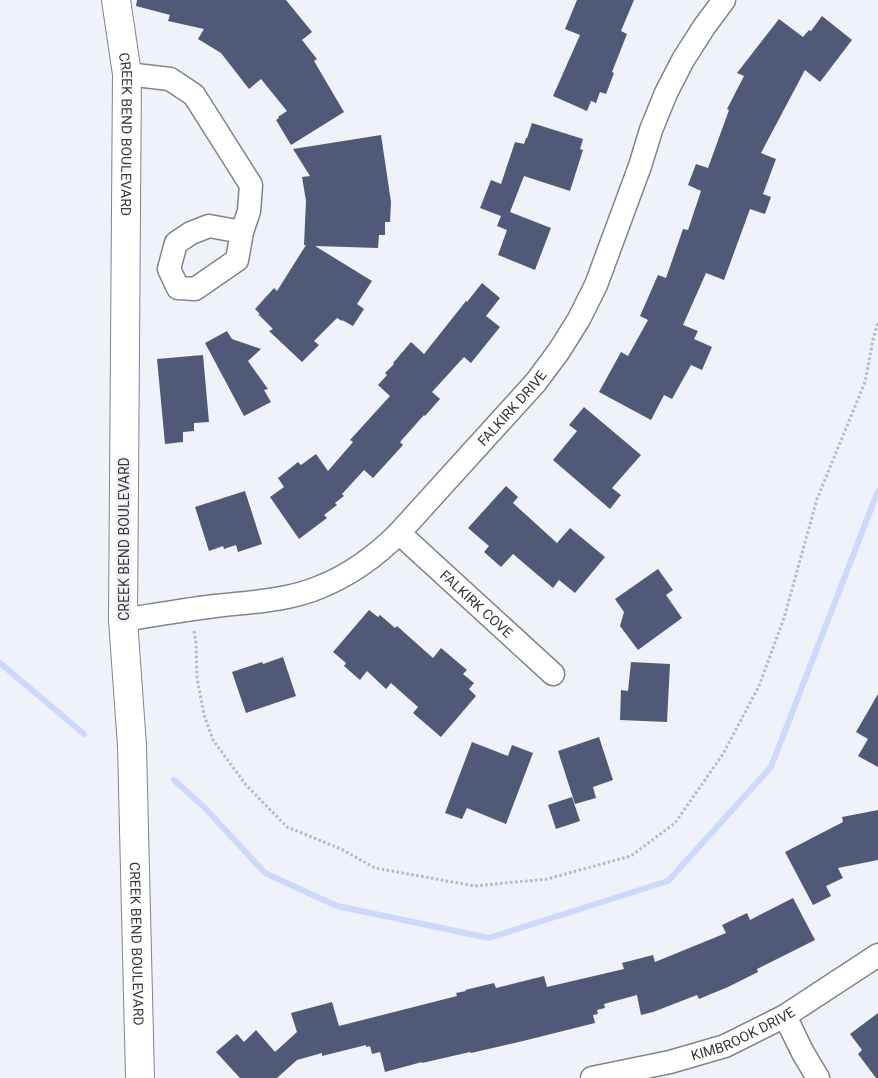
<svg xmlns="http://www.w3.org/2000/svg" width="878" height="1078" viewBox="0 0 878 1078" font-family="Roboto,sans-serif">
<rect width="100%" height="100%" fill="#eff2f9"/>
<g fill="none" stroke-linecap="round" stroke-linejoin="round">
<!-- stream -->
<path stroke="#ccd9fc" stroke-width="6" d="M 0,663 L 84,734
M 174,780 L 204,807 L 265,873 L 337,906 L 489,938 L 668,881 L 771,767 L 878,491"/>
</g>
<!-- building -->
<path fill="#505a78" d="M 137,0 L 286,0 L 312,32 L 302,40 L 317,59 L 314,61 L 344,112 L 291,145 L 276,120 L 279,118 L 278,117 L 287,111 L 261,79 L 249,89 L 221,53 L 198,39 L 204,29 L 168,21 L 170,15 L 136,6 Z
M 577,0 L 634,0 L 621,31 L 627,34 L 612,72 L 614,73 L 606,94 L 600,92 L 596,103 L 591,101 L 587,111 L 553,96 L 580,35 L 565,29 Z
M 822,16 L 852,40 L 820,82 L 805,70 L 761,153 L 776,159 L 763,194 L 771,197 L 765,214 L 750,209 L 724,280 L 706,273 L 683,325 L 698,331 L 694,339 L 712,347 L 702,370 L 691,365 L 672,399 L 664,395 L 651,420 L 599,392 L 621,352 L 628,356 L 648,320 L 640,316 L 658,275 L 666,278 L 683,229 L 688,230 L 701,191 L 688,185 L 696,164 L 708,168 L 729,110 L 727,109 L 744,76 L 737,73 L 779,19 L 803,37 L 809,30 L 811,31 Z
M 532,123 L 583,139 L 580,149 L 583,150 L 570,191 L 524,176 L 510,212 L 551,228 L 535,270 L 498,255 L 507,230 L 497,226 L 501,216 L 480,208 L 491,180 L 501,184 L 515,142 L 524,144 L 526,138 L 527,138 Z
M 381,135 L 391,202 L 390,222 L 385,222 L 385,235 L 379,235 L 378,248 L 315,246 L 372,281 L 357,304 L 364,309 L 353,326 L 342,320 L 342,321 L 337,318 L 314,341 L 319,345 L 302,362 L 269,331 L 273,329 L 258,314 L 260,314 L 255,309 L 274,288 L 277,291 L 306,245 L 304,245 L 306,201 L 302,177 L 310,176 L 293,149 Z
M 482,283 L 500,298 L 486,316 L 500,327 L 471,363 L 464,357 L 432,392 L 440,399 L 425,416 L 424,415 L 400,442 L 403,445 L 373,478 L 364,470 L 342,494 L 344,496 L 335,503 L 337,505 L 324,515 L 327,518 L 299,539 L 270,497 L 284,487 L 278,478 L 298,462 L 301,465 L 316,454 L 328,471 L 353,442 L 350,440 L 390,396 L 378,385 L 387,375 L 385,373 L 394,364 L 393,363 L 411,342 L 424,354 L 466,301 L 467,302 Z
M 227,331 L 232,339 L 261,349 L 248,361 L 268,389 L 264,390 L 271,402 L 244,416 L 205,343 Z
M 203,355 L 209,422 L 194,423 L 194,431 L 183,432 L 183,442 L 165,444 L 157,359 Z
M 584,407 L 641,455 L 612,488 L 621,495 L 610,509 L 553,460 L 577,431 L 569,425 Z
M 506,486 L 518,497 L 513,503 L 557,543 L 570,528 L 605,557 L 575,593 L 559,580 L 553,588 L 513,554 L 501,567 L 484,552 L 489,546 L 468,528 Z
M 245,491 L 262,544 L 238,552 L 236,545 L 224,549 L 223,546 L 209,551 L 195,507 Z
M 658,569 L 673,590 L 666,595 L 682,618 L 638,650 L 620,626 L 624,612 L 615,599 Z
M 369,610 L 378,617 L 380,615 L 395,628 L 397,626 L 433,658 L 441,648 L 467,670 L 463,674 L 474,683 L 469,689 L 476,696 L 441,737 L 413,713 L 418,707 L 391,683 L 386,689 L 367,671 L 360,680 L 344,666 L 346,663 L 333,652 Z
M 283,657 L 296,696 L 246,713 L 232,672 L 262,662 L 263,664 Z
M 631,662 L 670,664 L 667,722 L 620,720 L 621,690 L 628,691 Z
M 878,694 L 878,767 L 858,756 L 868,739 L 856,732 Z
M 599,737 L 613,780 L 593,787 L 596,798 L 575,804 L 558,751 Z
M 472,742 L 508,756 L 512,745 L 533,753 L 506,824 L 467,808 L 462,819 L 445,813 Z
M 572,797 L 580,821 L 556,829 L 548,805 Z
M 878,810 L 878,860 L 838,868 L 843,878 L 826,886 L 831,896 L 813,905 L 785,852 L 843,822 L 842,817 Z
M 793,898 L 815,940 L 757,969 L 758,972 L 728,987 L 699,999 L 697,995 L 653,1012 L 641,1015 L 637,995 L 604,1004 L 605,1008 L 597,1010 L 598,1014 L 593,1015 L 595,1023 L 519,1042 L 471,1053 L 470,1052 L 422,1063 L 422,1062 L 385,1072 L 380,1052 L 372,1054 L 370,1046 L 366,1047 L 366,1045 L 322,1056 L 322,1053 L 297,1060 L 277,1078 L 240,1078 L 216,1052 L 237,1034 L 244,1042 L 256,1030 L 275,1052 L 297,1032 L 291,1013 L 332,1002 L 339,1026 L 457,996 L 456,993 L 466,991 L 465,990 L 494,983 L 496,988 L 544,976 L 547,987 L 624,969 L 622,963 L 653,955 L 655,962 L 726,933 L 722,925 L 747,913 L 750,920 Z
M 878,1013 L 878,1078 L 876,1078 L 858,1054 L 862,1050 L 850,1034 Z"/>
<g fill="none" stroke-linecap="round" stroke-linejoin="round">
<!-- minor casing -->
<g stroke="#82848b" stroke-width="25">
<g id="minor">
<path d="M 127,74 L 170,79 L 194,95 L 251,185 L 249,211 L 242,232 L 237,260 L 195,289 L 178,288 L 169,269 L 176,243 L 191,233 L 209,226 L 242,232"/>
<path id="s1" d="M 399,533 L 553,674"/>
<path id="s2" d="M 123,620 C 154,615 184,610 215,606 C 250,602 287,601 320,587 C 350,575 376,556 399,533 L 536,382 L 559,351 L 579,319 L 596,285 L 640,166 L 651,130 L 666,93 L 683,60 L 704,27 L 724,0"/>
<path d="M 785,1016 L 803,1053 L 818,1078"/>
<path id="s3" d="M 592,1078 L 670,1062 L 725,1046 L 785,1016 L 878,955"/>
</g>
</g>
<!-- tertiary casing -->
<g stroke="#82848b" stroke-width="30">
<g id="tertiary">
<path id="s4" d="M 116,0 L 127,74 L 123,620 L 132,746 L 140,1078"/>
</g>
</g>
<!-- path -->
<path stroke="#b6b9bf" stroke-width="3" stroke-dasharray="2.5 2.5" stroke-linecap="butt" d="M 194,631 L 196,643 L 197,678 L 204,715 L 213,740 L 246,785 L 287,827 L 341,849 L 375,868 L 475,886 L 547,879 L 631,856 L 675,823 L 723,754 L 759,686 L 784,618 L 817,499 L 865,382 L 873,340 L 878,322"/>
<!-- minor -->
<use href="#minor" stroke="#fff" stroke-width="22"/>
<!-- tertiary -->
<use href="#tertiary" stroke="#fff" stroke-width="28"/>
</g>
<g text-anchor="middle" stroke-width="5" stroke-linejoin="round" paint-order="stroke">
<!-- street labels -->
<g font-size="14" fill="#36373a" stroke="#eff2f9">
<text dy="5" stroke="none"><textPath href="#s4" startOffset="135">CREEK BEND BOULEVARD</textPath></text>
<text dy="5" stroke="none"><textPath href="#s2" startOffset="465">FALKIRK DRIVE</textPath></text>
<text transform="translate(124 539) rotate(-90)" y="5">CREEK BEND BOULEVARD</text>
<text dy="5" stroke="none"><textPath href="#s1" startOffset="105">FALKIRK COVE</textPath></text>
<text dy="5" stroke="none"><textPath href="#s4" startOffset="945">CREEK BEND BOULEVARD</textPath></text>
<text dy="5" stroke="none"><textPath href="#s3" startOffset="158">KIMBROOK DRIVE</textPath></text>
</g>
</g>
</svg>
